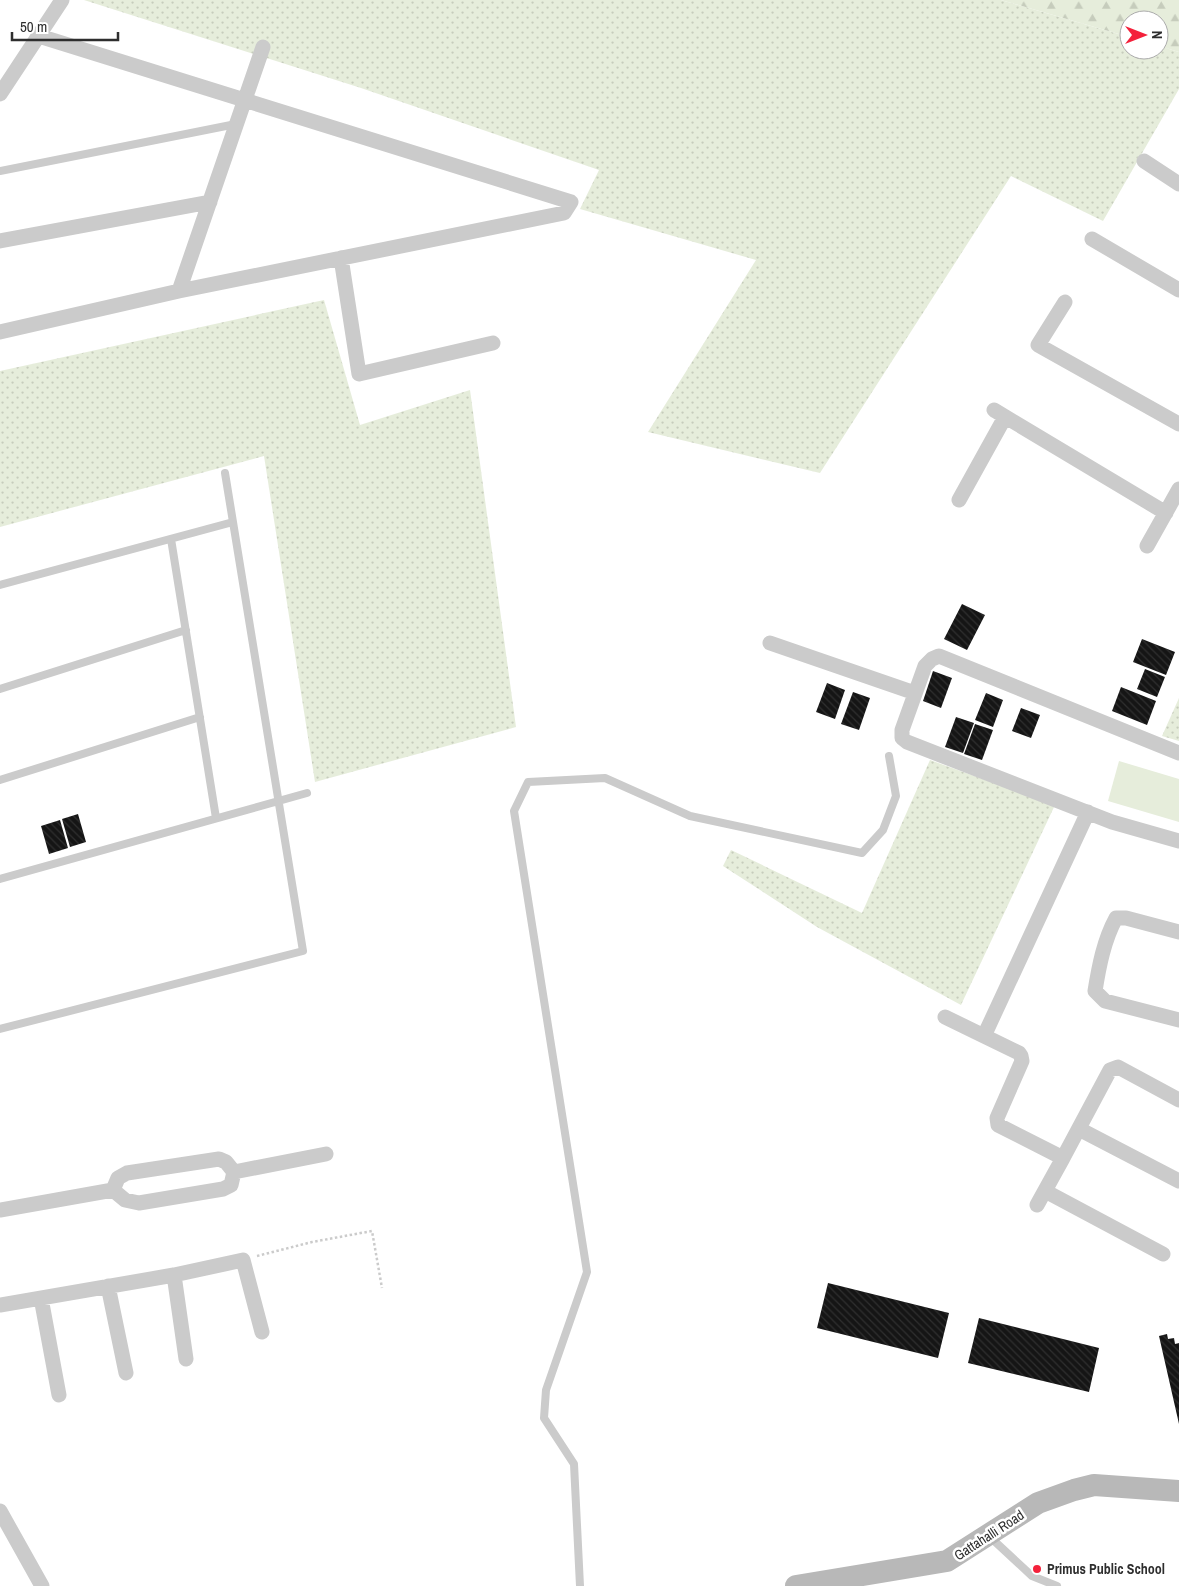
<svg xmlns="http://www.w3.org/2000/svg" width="1179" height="1586" viewBox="0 0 1179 1586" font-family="'Archivo Narrow',sans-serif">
<defs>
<pattern id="grass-dots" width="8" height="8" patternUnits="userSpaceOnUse" patternTransform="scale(1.25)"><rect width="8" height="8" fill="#e6eddb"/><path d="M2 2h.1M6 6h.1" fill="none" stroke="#c6ccbc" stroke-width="1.8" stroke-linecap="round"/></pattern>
<pattern id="forest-firs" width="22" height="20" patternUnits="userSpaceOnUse" patternTransform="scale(1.25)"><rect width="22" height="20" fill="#e6eddb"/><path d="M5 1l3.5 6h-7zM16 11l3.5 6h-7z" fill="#c6ccbc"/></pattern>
<pattern id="building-back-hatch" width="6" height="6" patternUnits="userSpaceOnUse" patternTransform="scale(1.25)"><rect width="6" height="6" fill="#151515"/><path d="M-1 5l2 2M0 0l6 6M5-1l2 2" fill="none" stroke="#2f2f2f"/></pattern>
</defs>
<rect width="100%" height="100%" fill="#fff"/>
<!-- grass -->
<path fill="url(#grass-dots)" d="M 84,0 L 1001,0 L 1129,37 L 1129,50 L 1159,50 L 1159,46 L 1179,52 L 1179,89 L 1103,221 L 1011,176 L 820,473 L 648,432 L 756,260 L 580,209 L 599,170 L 361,88 Z
M 324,300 L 360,425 L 470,390 L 516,727 L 315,782 L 264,456 L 0,527 L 0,371 Z
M 1179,698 L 1179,741 L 1162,736 Z
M 930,760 L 1055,805 L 961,1005 L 817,927 L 723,866 L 731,850 L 862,913 Z"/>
<!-- forest -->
<path fill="url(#forest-firs)" d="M 1001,0 L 1179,0 L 1179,52 L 1159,46 L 1159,20 L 1129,20 L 1129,37 Z"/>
<!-- garden -->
<path fill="#e6eddb" d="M 1119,761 L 1179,779 L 1179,822 L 1108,801 Z"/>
<!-- building -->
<path fill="url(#building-back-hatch)" d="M 962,604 L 985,615 L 967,650 L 944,639 Z
M 1142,639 L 1175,652 L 1166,675 L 1133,662 Z
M 1145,669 L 1165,677 L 1157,697 L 1137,689 Z
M 933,671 L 952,678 L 941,708 L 923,701 Z
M 827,683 L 845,690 L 835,719 L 816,712 Z
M 1121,687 L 1156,701 L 1147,725 L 1112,711 Z
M 853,692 L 870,698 L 859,730 L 841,724 Z
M 986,693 L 1003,700 L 993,727 L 975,720 Z
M 1021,708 L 1040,715 L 1031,738 L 1012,731 Z
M 956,717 L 974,723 L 963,753 L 945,747 Z
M 975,724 L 993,730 L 982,760 L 964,754 Z
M 78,814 L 86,842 L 70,847 L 62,819 Z
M 60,820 L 68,848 L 49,854 L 41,826 Z
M 828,1283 L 949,1313 L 938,1358 L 817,1328 Z
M 979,1318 L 1099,1348 L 1089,1392 L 968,1363 Z
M 1167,1334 L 1168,1339 L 1174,1338 L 1175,1344 L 1179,1343 L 1179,1424 L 1159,1336 Z"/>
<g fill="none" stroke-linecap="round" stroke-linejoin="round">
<!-- path -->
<path stroke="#cbcbcb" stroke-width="2.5" stroke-dasharray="2.5 2.5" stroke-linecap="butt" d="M 257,1256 L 312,1242 L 372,1231 L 382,1288"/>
<!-- lane -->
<path stroke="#cbcbcb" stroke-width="8" d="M 0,171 L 236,124
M 171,539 L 216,818
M 0,585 L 233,522
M 0,689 L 186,630
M 0,780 L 200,717
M 0,879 L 307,793
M 0,1029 L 303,951 L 225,473
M 990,1537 L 1032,1576 L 1057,1586
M 580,1586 L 574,1464 L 544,1418 L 546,1390 L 587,1272 L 514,811 L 528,782 L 605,778 L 690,816 L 862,853 L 883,830 L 896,796 L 889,756"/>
<!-- street -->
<path stroke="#cbcbcb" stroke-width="15" d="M 0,94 L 62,0
M 1144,161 L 1179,184
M 1092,239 L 1179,290
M 0,241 L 210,202
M 341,258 L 359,374 L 493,343
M 179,291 L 263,47
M 1065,302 L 1038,345 L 1179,424
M 0,332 L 179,291 L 564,213 L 571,202 L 39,36
M 994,410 L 1166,513
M 959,500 L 1005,417
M 1147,546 L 1179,489
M 770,643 L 915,693
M 1179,753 L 939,656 L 932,659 L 925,666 L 902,730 L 902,738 L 907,742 L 1112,822 L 1179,841
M 1179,932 L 1126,918 L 1116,918 C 1104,940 1099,966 1095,991 L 1105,1001 L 1179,1020
M 945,1017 L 984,1036
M 1079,1129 L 1179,1181
M 1063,1158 L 1110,1070 L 1118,1067 L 1179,1100
M 113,1190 L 118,1178 L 127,1173 L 219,1159 L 226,1162 L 234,1172
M 1045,1191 L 1163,1254
M 1037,1205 L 1063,1158 L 998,1125 L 997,1118 L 1022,1061 L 1021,1056 L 1019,1053 L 984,1036 L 1088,812
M 0,1210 L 113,1190 L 125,1200 L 139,1203 L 223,1189 L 231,1185 L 234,1172 L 326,1154
M 174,1275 L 186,1359
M 108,1286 L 126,1373
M 41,1298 L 59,1395
M 0,1305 L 174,1275 L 243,1260 L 262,1332
M 0,1511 L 42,1586"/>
<!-- secondary -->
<path stroke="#b8b8b8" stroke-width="22" d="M 796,1586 L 947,1561 L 1038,1503 L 1074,1490 L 1094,1485 L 1179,1491"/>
</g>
<!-- markers -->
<circle fill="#f4213b" stroke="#fff" stroke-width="2" cx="1037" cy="1569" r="5"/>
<g text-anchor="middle" stroke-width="5" stroke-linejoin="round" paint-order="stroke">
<!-- street labels -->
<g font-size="14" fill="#2e2e2e" stroke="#fff">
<text transform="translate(989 1535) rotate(-33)" y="5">Gattahalli Road</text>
</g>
<!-- poi labels -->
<g font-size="14" font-weight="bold" fill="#2e2e2e" stroke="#fff" text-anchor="start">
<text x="1047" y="1574">Primus Public School</text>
</g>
</g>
<!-- north arrow -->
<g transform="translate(1144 35) rotate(90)"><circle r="24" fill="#ffffff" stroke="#ababab"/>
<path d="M0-4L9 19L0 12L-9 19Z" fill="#f4213b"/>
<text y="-8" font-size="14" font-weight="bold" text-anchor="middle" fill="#2e2e2e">N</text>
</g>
<!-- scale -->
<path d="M12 32v8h106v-8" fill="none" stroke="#2e2e2e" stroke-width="2.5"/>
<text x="20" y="32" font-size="15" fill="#2e2e2e" stroke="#ffffff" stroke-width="4" paint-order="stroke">50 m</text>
</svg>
